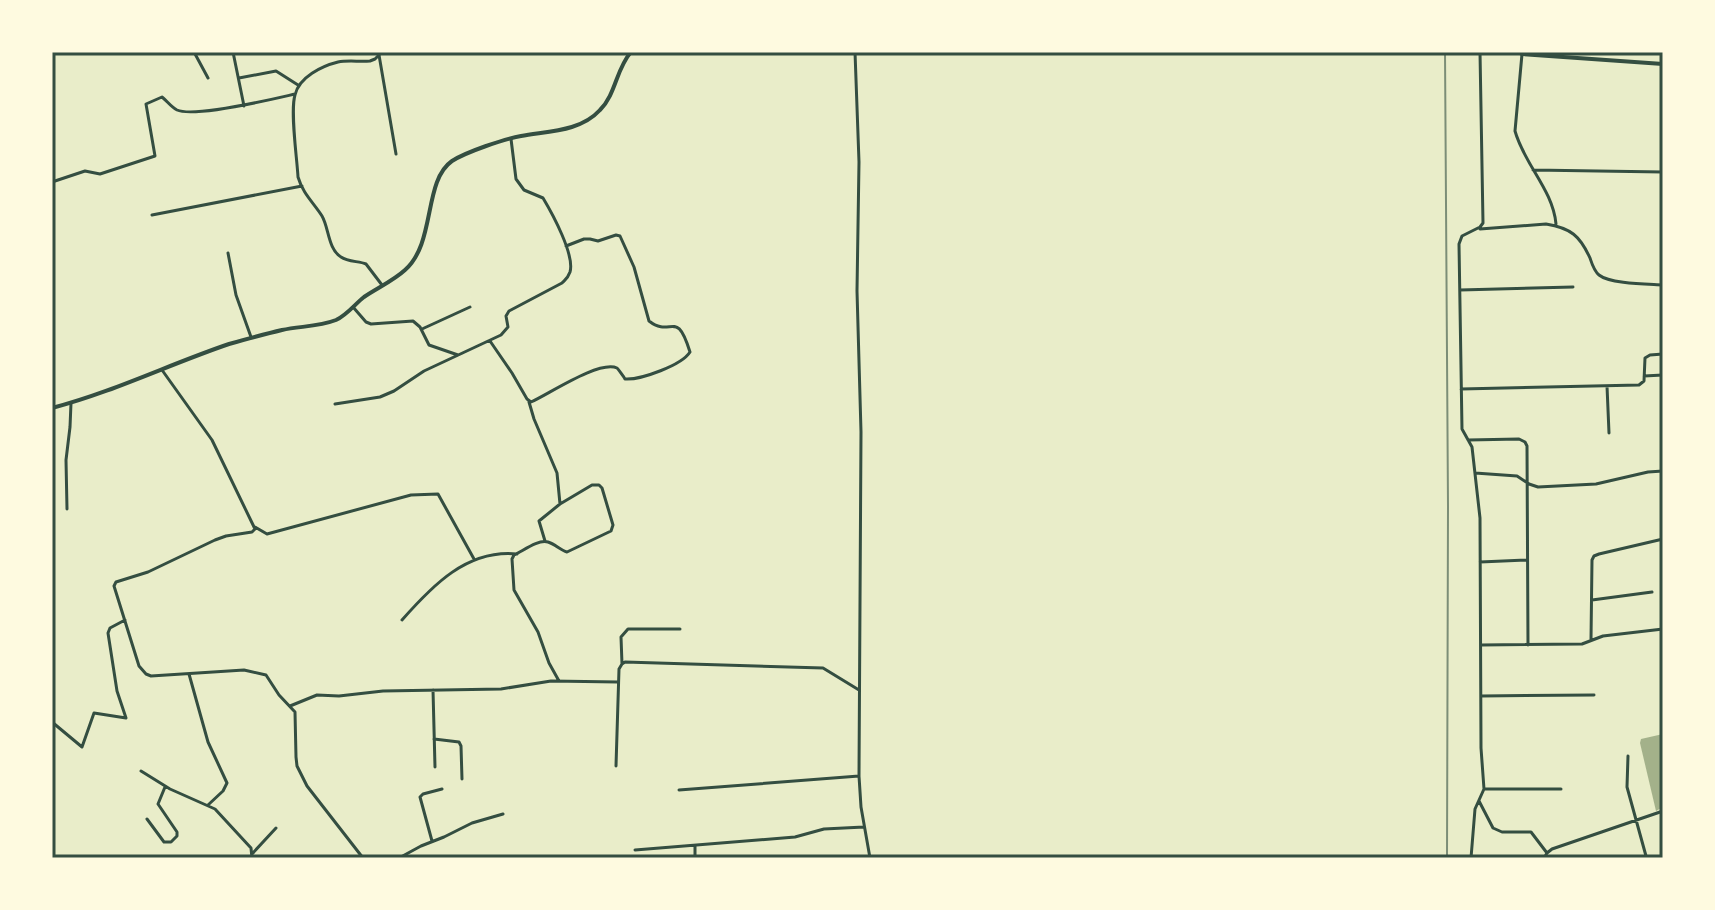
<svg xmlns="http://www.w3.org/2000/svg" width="1715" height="910" viewBox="0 0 1715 910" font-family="Rubik,sans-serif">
<rect width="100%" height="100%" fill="#e9edc9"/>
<!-- water -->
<path fill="#a3b18a" d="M 1663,734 L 1663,807 L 1656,811 L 1640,743 L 1641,739 Z"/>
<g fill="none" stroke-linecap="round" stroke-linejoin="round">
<!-- minor -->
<path stroke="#344e41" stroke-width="3" d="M 194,52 L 208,78
M 233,52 L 244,106
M 382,52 L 375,59 L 370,61 C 360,62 348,60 338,62 C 322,66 299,77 295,95 C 290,111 297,158 298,177 C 303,194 313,202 322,216 C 329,228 328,249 341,257 C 348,262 359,261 366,264 L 382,285
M 855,52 L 859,162 L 857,291 L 861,432 L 859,776 L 861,807 L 870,858
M 152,53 L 154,52
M 1522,54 L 1515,131 C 1524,164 1553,190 1556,224
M 379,55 L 396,154
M 239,78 L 276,71 L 298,85
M 1533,170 L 1663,172
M 52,182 L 85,171 L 100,174 L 155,156 L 146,104 L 162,97 C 167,101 171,107 177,110 C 195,118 273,99 295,94
M 152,215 L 302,186
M 1480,229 L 1546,224 C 1571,228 1580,236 1590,258 C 1592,264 1594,271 1599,275 C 1610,284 1648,284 1663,285
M 228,253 L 236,295 L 251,337
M 1460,290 L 1573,287
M 353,307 L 366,322 L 371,324 L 413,321 L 420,327 L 429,345 L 458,355
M 422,329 L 470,307
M 490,341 L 512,373 L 527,399 L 531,402 C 549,394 599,360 617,368 C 618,369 624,377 625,379 C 641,380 682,365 690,352 C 676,307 672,339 649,321 L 634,267 L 620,236 L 616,235 L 598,241 L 590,239 L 584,239 L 566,246
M 162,370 L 212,440 L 255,529 L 252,532 L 226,536 L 215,540 L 148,572 L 116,582 L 114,586 L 139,666 L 146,674 L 151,676 L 244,670 L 266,675 L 279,695 L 295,712 L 296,757 L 297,766 L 307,786 L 363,858
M 1644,376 L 1663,375
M 1607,386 L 1609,433
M 1461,389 L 1639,385 L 1644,381 L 1645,358 L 1650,355 L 1663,354
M 529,402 L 534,419 L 557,473 L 560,504 L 539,521 L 545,541
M 335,404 L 380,397 L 394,391 L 424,371 L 501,335 L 508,327 L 506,316 L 509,311 L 562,283 C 566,279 568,278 570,272 C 575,255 552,213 543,198 L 524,190 L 516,179 L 511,139
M 1468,440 L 1519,439 L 1525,442 L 1527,446 L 1528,645
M 1475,473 L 1517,476 L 1529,484 L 1538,487 L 1596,484 L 1648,472 L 1663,471
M 67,509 L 66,460 L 70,427 L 71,403
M 255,527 L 267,534 L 411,495 L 438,494 L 474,559
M 1480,562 L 1527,560
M 1592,600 L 1652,592
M 402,620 C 432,586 467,549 517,554
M 1591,639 L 1592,560 L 1594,556 L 1599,554 L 1663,539
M 1481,645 L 1582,644 L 1603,636 L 1663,629
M 622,664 L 621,637 L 628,629 L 680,629
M 189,674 L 208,742 L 227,783 L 223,791 L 208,805
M 559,681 L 549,663 L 538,632 L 514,590 L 512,559 L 514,555 C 523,551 538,539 548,542 C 555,544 560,550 567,552 L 611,531 L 613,525 L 602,488 L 599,485 L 592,485 L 560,504
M 433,690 L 435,767
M 1481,696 L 1594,695
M 290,706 L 317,695 L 339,696 L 383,691 L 501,689 L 551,681 L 618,682
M 52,722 L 82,747 L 94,713 L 126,718 L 117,691 L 108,633 L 110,628 L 125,620
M 434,739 L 459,742 L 461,746 L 462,779
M 1628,756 L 1627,787 L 1646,856
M 616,766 L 619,669 L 622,664 L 625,662 L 823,668 L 859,690
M 141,771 L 170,789 L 215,809 L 251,848 L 252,858
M 1484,789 L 1561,789
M 679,790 L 859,776
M 1479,801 L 1493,828 L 1502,832 L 1531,832 L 1547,853
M 147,819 L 164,842 L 171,842 L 177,836 L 177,832 L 158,804 L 165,787
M 432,841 L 420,797 L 423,794 L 442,789
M 695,846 L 695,858
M 635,850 L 795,837 L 824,829 L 864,827
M 252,854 L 276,828
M 399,858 L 421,846 L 444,837 L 472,823 L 503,814
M 1471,858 L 1475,809 L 1484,789 L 1481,748 L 1480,518 L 1472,447 L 1462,429 L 1459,244 L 1462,236 L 1480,227 L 1483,223 L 1480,52
M 1544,858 L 1547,853 L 1552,849 L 1663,811"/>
<!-- tertiary -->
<path stroke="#344e41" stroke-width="4" d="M 1518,52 L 1522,54 L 1663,64
M 52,408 C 113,392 170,364 229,344 C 247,339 265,334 282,330 C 300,326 318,327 336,320 C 347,315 355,304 364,297 C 377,288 393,281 405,270 C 436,243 423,181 452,161 C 466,152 504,139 521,136 C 547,131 580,132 600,110 C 616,94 616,69 631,52"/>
<!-- rail -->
<path stroke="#7c8e77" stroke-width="2" d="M 1445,52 L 1448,507 L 1447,858"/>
</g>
<!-- border -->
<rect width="1715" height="910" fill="none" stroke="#fefae0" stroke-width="108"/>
<rect x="54" y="54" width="1607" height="802" fill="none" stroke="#344e41" stroke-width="3"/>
</svg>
